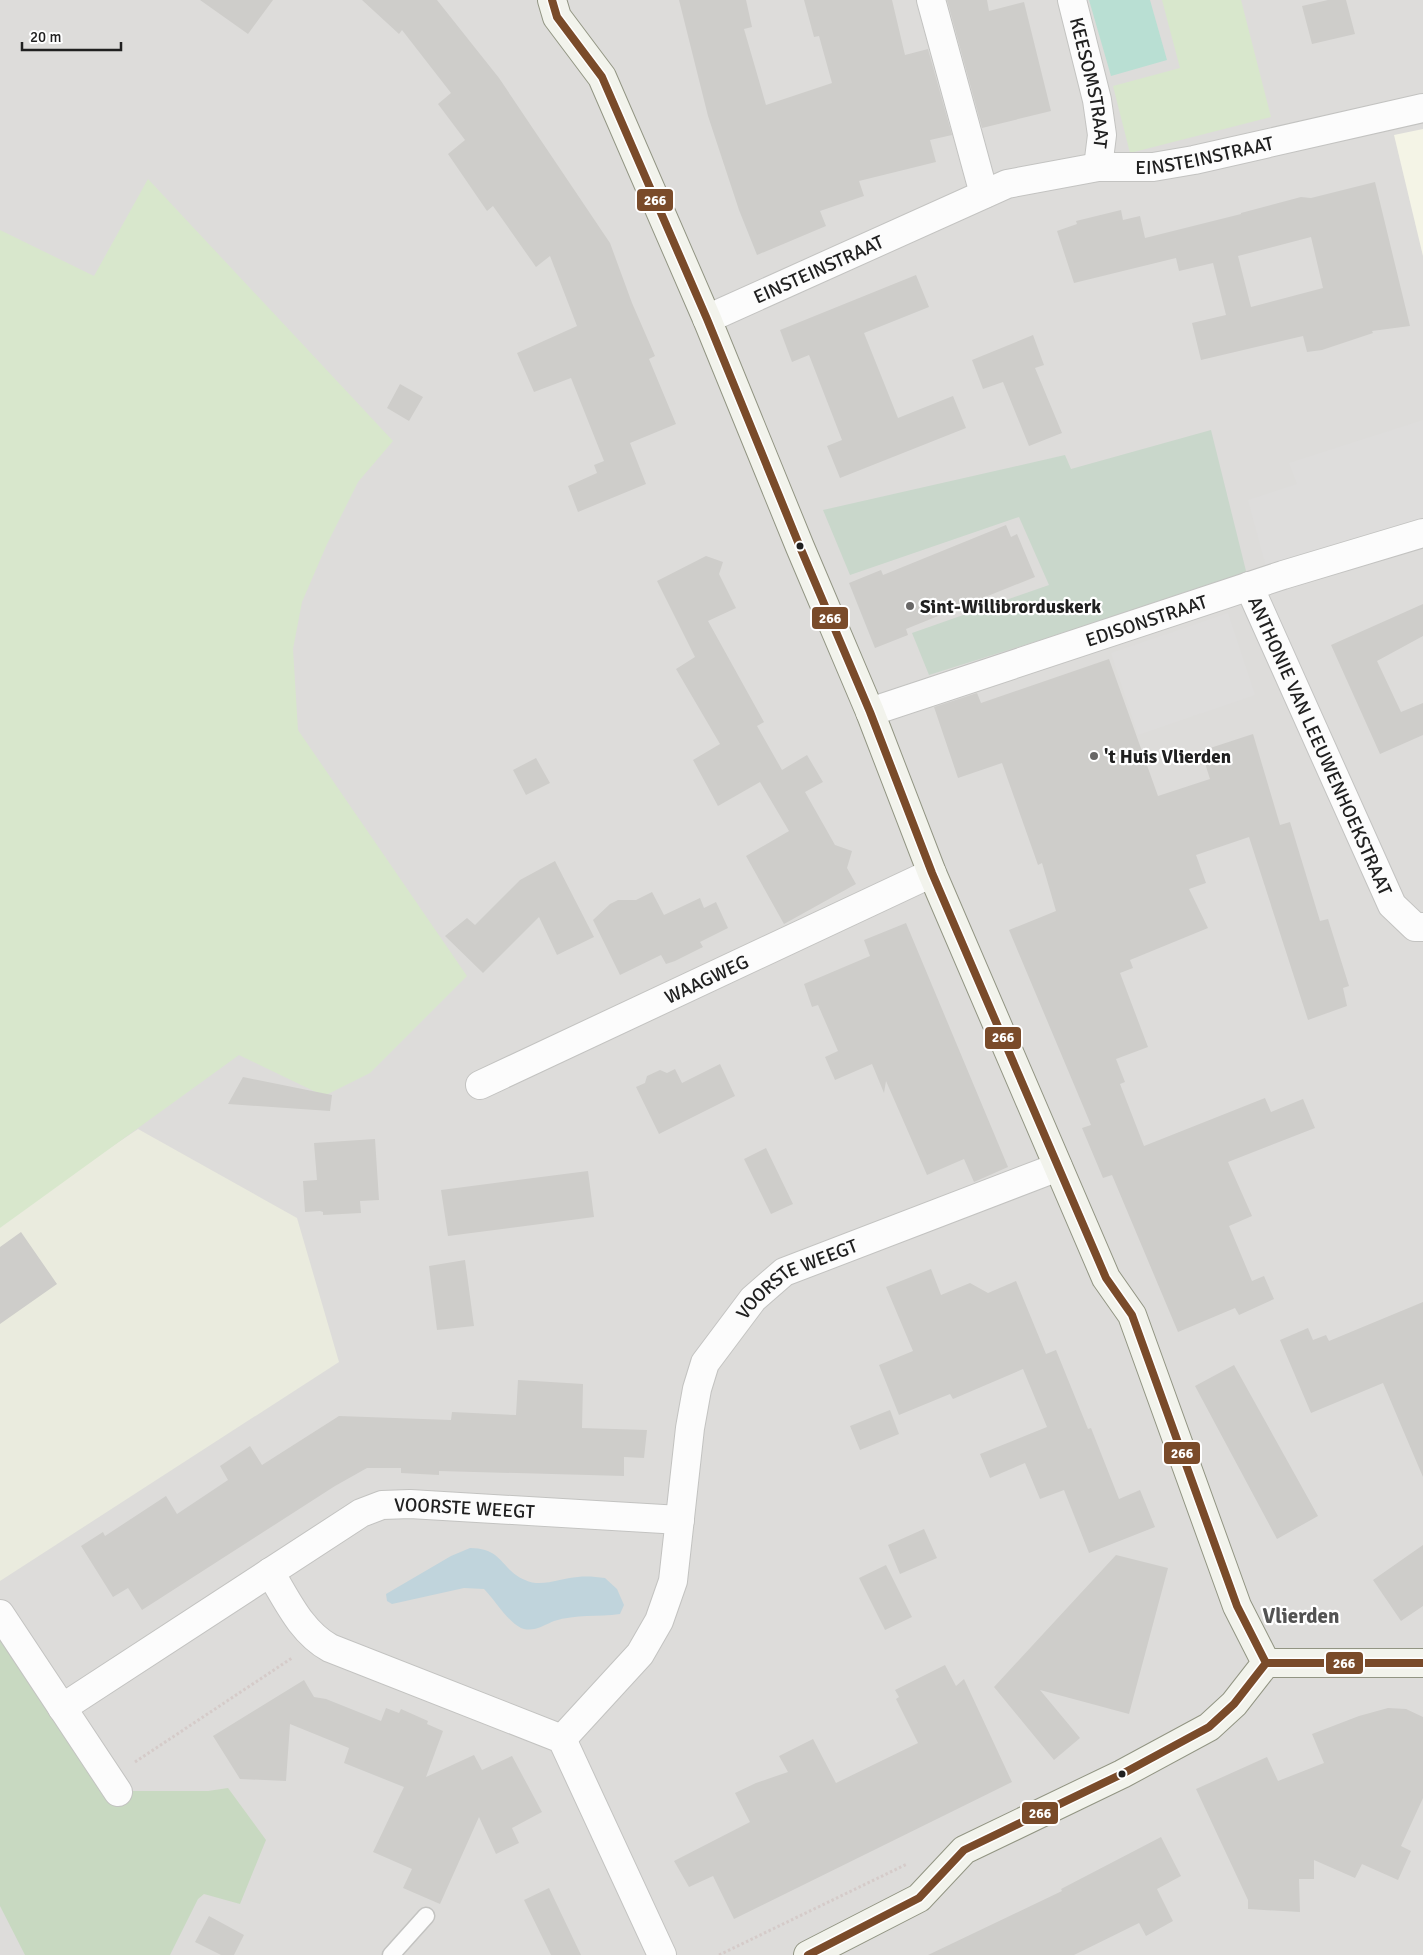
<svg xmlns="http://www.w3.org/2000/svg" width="1423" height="1955" viewBox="0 0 1423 1955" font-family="Signika,sans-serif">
<rect width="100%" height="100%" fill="#edece9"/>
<!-- residential -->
<path fill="#dddcda" d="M 0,0 L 1423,0 L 1423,1955 L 0,1955 L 0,1534 L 235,1358 L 0,1044 Z"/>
<!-- education -->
<path fill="#f4f4e6" d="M 1423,129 L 1423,256 L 1394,135 Z"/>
<!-- farmland -->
<path fill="#eaebde" d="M 138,1129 L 297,1218 L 339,1362 L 0,1581 L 0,1228 L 92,1160 Z"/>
<!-- grass -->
<path fill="#d8e7cc" d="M 1162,0 L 1241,0 L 1271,117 L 1130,153 L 1113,86 L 1180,68 Z
M 148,179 L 393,441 L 358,482 L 327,544 L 302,602 L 293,649 L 298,730 L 467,976 L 370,1073 L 324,1096 L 239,1055 L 0,1228 L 0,230 L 94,276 Z"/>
<!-- forest -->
<path fill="#c8d9c1" d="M 0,1634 L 113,1805 L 130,1791 L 208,1791 L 228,1788 L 266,1840 L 240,1904 L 204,1894 L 198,1899 L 170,1955 L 25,1955 L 0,1906 Z"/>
<!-- cemetery -->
<path fill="#c9d7cb" d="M 1211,430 L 1247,575 L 929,675 L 912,633 L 1049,585 L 1019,517 L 850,575 L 823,510 L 1065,455 L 1071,469 Z"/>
<!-- pitch -->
<path fill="#b9dfd3" d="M 1089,0 L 1150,0 L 1167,60 L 1111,76 Z"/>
<!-- parking -->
<path fill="#dedddc" d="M 1423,420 L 1423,526 L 1269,578 L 1248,500 L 1297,484 L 1289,463 Z
M 1228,613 L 1255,695 L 1138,735 L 1111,653 Z"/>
<!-- water -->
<path fill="#c0d4dc" d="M 470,1548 C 503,1548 501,1570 525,1580 C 542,1588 560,1578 578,1577 C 587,1576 596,1577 605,1578 L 617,1589 L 624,1605 L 620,1614 C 598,1617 576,1614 554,1621 C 544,1625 533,1633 521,1628 C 508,1622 494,1599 484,1589 L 464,1588 L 392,1604 L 387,1601 L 386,1594 L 451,1556 Z"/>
<!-- building -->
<path fill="#cecdca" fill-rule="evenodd" d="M 200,0 L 273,0 L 248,34 Z
M 362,0 L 437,0 L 499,78 L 610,243 L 632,303 L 655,356 L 649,359 L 676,424 L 630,443 L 646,484 L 578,512 L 568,486 L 597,473 L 594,465 L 604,461 L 571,378 L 534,392 L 517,353 L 577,326 L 550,256 L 536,267 L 493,206 L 487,211 L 448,154 L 465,140 L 438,104 L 451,93 L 402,30 L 399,34 Z
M 679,0 L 746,0 L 752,27 L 744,29 L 766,105 L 832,83 L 819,36 L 814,37 L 804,0 L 892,0 L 905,55 L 928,49 L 952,135 L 930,140 L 936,162 L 859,181 L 864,196 L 820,211 L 826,226 L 757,255 L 739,210 L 708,116 Z
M 947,0 L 987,0 L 989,11 L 1024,2 L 1051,111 L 982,128 Z
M 1328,0 L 1346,0 L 1355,34 L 1312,44 L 1302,6 Z
M 1375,182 L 1410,326 L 1372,331 L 1373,333 L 1322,350 L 1307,352 L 1303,336 L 1201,360 L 1192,323 L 1226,315 L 1213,263 L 1179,271 L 1176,258 L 1074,283 L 1057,231 L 1077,224 L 1076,221 L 1121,210 L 1123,220 L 1140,216 L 1145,238 L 1241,214 L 1241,213 L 1301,197 L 1311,198 ZM 1311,237 L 1323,288 L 1251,307 L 1238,256 Z
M 916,275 L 929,307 L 864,333 L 898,418 L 953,396 L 966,428 L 840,478 L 827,446 L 842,440 L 809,355 L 792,362 L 780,330 Z
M 1033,335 L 1044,365 L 1035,368 L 1062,433 L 1029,446 L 1003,382 L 983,389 L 972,360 Z
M 400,384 L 423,397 L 409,421 L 387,408 Z
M 1006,525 L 1011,537 L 1017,534 L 1035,577 L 906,629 L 908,635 L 875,648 L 849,583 L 881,570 L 883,575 Z
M 706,556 L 723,562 L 719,574 L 736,608 L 708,621 L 764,722 L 757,726 L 782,770 L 807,755 L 823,782 L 805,792 L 835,845 L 852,851 L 847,868 L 856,884 L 784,924 L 746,856 L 789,831 L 760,782 L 718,806 L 693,760 L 720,744 L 676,669 L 695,657 L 657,581 Z
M 1423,604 L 1423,636 L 1377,661 L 1401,712 L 1423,703 L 1423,735 L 1380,754 L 1331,645 Z
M 1109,659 L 1158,796 L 1210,779 L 1201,751 L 1253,734 L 1280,825 L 1290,822 L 1320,921 L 1328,919 L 1349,986 L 1343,988 L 1347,1006 L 1308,1020 L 1249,837 L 1196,855 L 1206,883 L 1189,889 L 1208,928 L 1130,960 L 1133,968 L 1120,973 L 1148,1047 L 1116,1059 L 1125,1082 L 1120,1084 L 1144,1146 L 1265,1098 L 1271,1112 L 1303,1099 L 1315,1128 L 1228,1162 L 1252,1216 L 1229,1226 L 1252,1281 L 1264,1276 L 1274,1299 L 1239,1315 L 1235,1308 L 1178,1332 L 1112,1175 L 1103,1178 L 1082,1128 L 1091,1125 L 1009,930 L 1056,911 L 1042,863 L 1038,865 L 1002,763 L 958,778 L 934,707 L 977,693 L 981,703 Z
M 536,758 L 550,783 L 526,795 L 513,770 Z
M 555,861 L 594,937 L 557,955 L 539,917 L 483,973 L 445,936 L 467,918 L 475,925 L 520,880 Z
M 652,892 L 664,915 L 700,898 L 704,908 L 716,902 L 728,928 L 700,942 L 703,947 L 675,961 L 666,964 L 661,955 L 620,975 L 593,920 L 610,904 L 618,900 L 636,900 Z
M 906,923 L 1008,1167 L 974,1182 L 964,1159 L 927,1175 L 886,1081 L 884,1093 L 872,1064 L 835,1080 L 825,1057 L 838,1051 L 818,1005 L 812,1007 L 804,984 L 870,956 L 864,940 Z
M 720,1064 L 735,1096 L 659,1134 L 636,1087 L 645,1083 L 647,1076 L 660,1070 L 667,1073 L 675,1069 L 682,1083 Z
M 243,1077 L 332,1095 L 330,1111 L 228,1104 Z
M 375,1139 L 379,1200 L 360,1201 L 361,1213 L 323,1215 L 323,1212 L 320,1211 L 305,1212 L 303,1181 L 317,1180 L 314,1143 Z
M 766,1148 L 793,1204 L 771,1214 L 744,1159 Z
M 588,1171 L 594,1217 L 448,1236 L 441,1190 Z
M 21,1232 L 57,1284 L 0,1324 L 0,1247 Z
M 465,1260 L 474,1326 L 437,1330 L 429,1266 Z
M 931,1269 L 941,1295 L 970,1283 L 988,1293 L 1016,1281 L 1046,1354 L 1056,1350 L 1088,1429 L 1091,1428 L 1119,1499 L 1140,1490 L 1155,1527 L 1089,1553 L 1064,1490 L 1040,1499 L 1025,1463 L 990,1478 L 980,1454 L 1047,1427 L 1023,1369 L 953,1399 L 950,1394 L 899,1415 L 879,1365 L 913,1351 L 886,1287 Z
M 1423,1302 L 1423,1477 L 1383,1383 L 1311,1413 L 1280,1340 L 1308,1328 L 1313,1340 L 1326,1335 L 1329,1341 Z
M 1234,1365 L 1318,1516 L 1277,1539 L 1195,1386 Z
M 518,1380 L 583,1384 L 582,1428 L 647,1430 L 644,1458 L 624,1457 L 624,1476 L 439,1471 L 439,1475 L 401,1473 L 401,1468 L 367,1468 L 335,1486 L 142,1610 L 128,1588 L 113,1597 L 81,1546 L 103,1532 L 105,1536 L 166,1496 L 177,1514 L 228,1480 L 220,1466 L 250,1446 L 262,1465 L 339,1416 L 451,1420 L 452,1412 L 516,1415 Z
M 890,1410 L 899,1434 L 860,1450 L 850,1426 Z
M 924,1529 L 937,1558 L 900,1574 L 888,1545 Z
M 1423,1545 L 1423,1606 L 1401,1621 L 1373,1580 Z
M 1116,1555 L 1168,1568 L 1129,1714 L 1040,1690 L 1080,1738 L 1054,1760 L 994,1687 Z
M 886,1565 L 912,1617 L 885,1630 L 859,1578 Z
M 945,1665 L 956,1686 L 964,1679 L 1012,1782 L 734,1919 L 713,1876 L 689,1887 L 674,1861 L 750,1822 L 735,1793 L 756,1783 L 788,1772 L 779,1756 L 813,1739 L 836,1783 L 918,1743 L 896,1699 L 899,1697 L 895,1690 Z
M 304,1680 L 314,1697 L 326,1699 L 381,1721 L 386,1708 L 399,1713 L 401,1709 L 428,1721 L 427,1724 L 443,1731 L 426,1777 L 474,1755 L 482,1770 L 512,1756 L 542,1812 L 512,1828 L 519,1843 L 496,1854 L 479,1817 L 440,1904 L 403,1888 L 412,1869 L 373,1852 L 404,1787 L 344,1763 L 349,1748 L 290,1724 L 286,1781 L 240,1779 L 213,1736 Z
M 1388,1708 L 1406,1709 L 1423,1717 L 1423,1798 L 1401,1846 L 1411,1851 L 1398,1880 L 1362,1864 L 1355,1878 L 1314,1860 L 1314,1879 L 1299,1879 L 1300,1912 L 1248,1909 L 1248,1900 L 1196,1789 L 1267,1757 L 1278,1781 L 1324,1763 L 1312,1734 L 1359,1716 Z
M 1161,1837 L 1181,1876 L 1157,1889 L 1173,1921 L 1146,1936 L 1139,1923 L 1074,1955 L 928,1955 L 1062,1891 L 1061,1889 Z
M 549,1888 L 581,1955 L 551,1955 L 524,1900 Z
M 209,1916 L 244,1935 L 234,1955 L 221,1955 L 195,1942 Z"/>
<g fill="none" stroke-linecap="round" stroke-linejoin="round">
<!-- lane casing -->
<g stroke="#c3c3c1" stroke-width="19">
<path id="lane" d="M 391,1955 L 426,1916"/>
</g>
<!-- street casing -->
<g stroke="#c3c3c1" stroke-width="30">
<g id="street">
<path d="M 931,0 L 984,194"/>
<path id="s1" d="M 1072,0 L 1097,100 L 1102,135 L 1098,167"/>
<path id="s2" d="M 707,319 L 1007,184 L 1098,167 L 1153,167 L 1194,160 L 1423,108"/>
<path id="s3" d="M 1249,586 L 1392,905 L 1415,927 L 1423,927"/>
<path id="s4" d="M 870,712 L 1283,575 L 1423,533"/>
<path id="s5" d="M 480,1085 L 932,873"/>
<path d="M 270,1572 C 287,1600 301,1632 330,1648 L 562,1739 L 662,1955"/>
<path d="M 0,1614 L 118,1792"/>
<path id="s6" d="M 62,1708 L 361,1513 L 382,1505 L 410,1504 L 680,1520"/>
<path id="s7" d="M 562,1739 L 640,1654 L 659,1621 L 673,1581 L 690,1428 L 697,1389 L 705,1363 L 753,1299 L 784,1272 L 1058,1167"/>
</g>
</g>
<!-- secondary casing -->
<g stroke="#929583" stroke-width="30">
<path id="secondary" d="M 552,0 L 557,17 L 602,77 L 707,319 L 800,547 L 870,712 L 932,873 L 1106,1278 L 1132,1315 L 1237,1606 L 1266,1663
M 1266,1663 L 1423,1663
M 808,1955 L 919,1898 L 964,1850 L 1122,1774 L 1209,1727 L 1234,1704 L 1266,1663"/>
</g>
<!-- path -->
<path stroke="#d5cbc9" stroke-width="3" stroke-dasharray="2.5 2.5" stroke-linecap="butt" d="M 135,1762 L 292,1658
M 719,1955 L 907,1864"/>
<!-- lane -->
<use href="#lane" stroke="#fcfcfc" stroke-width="16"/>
<!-- street -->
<use href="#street" stroke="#fcfcfc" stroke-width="28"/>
<!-- secondary -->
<use href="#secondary" stroke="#f2f3ec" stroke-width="28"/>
<!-- bus-1 casing -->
<g stroke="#fff" stroke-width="11">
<path id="bus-1" d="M 552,0 L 557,17 L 602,77 L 707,319 L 800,547 L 870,712 L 932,873 L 1106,1278 L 1132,1315 L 1237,1606 L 1266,1663
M 1266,1663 L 1423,1663
M 808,1955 L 919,1898 L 964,1850 L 1122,1774 L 1209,1727 L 1234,1704 L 1266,1663"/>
</g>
<!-- bus-1 -->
<use href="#bus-1" stroke="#7a4b2a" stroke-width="8"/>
</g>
<!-- markers -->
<g fill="#202020" stroke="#fff" stroke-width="2">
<circle cx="800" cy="546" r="4.5"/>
<circle cx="1122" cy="1774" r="4.5"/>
</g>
<g fill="#686766" stroke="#fff" stroke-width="2">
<circle cx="910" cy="606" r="5"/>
<circle cx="1094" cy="756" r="5"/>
</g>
<g text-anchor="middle" stroke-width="4.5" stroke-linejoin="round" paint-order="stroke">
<!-- street labels -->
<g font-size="19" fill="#202020" stroke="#fff">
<text dy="7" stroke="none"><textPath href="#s1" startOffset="85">KEESOMSTRAAT</textPath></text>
<text dy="7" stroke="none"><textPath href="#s2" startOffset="529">EINSTEINSTRAAT</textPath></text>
<text dy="7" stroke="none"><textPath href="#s2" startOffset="122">EINSTEINSTRAAT</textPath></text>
<text dy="7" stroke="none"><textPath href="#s4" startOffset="291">EDISONSTRAAT</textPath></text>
<text dy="7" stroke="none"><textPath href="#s3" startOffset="175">ANTHONIE VAN LEEUWENHOEKSTRAAT</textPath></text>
<text dy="7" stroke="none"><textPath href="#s5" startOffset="250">WAAGWEG</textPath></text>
<text dy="7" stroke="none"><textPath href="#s7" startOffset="545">VOORSTE WEEGT</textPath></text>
<text dy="7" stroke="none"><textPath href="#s6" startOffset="462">VOORSTE WEEGT</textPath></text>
</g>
<!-- poi labels -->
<g font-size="19" font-weight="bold" fill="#202020" stroke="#fff" text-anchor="start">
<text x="920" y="613">Sint-Willibrorduskerk</text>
<text x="1104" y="763">'t Huis Vlierden</text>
</g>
<!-- quarter labels -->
<g font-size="21" font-weight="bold" fill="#535353" stroke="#fff">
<text x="1301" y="1623">Vlierden</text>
</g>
</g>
<g stroke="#fff" stroke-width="2">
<rect x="636" y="188" width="38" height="24" rx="5" fill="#7a4b2a"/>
<rect x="811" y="606" width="38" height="24" rx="5" fill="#7a4b2a"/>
<rect x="984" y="1026" width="38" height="24" rx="5" fill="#7a4b2a"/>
<rect x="1163" y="1441" width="38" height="24" rx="5" fill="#7a4b2a"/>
<rect x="1325" y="1651" width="39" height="24" rx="5" fill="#7a4b2a"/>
<rect x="1021" y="1801" width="38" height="24" rx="5" fill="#7a4b2a"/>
</g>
<g font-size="14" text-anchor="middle" font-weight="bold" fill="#fff">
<text x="655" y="205">266</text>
<text x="830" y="623">266</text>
<text x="1003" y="1042">266</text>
<text x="1182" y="1458">266</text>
<text x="1344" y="1668">266</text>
<text x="1040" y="1818">266</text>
</g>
<!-- scale -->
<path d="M22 42v8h99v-8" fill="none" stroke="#202020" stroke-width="2.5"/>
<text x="30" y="42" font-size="15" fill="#202020" stroke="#ffffff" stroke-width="4" paint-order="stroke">20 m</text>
</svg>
